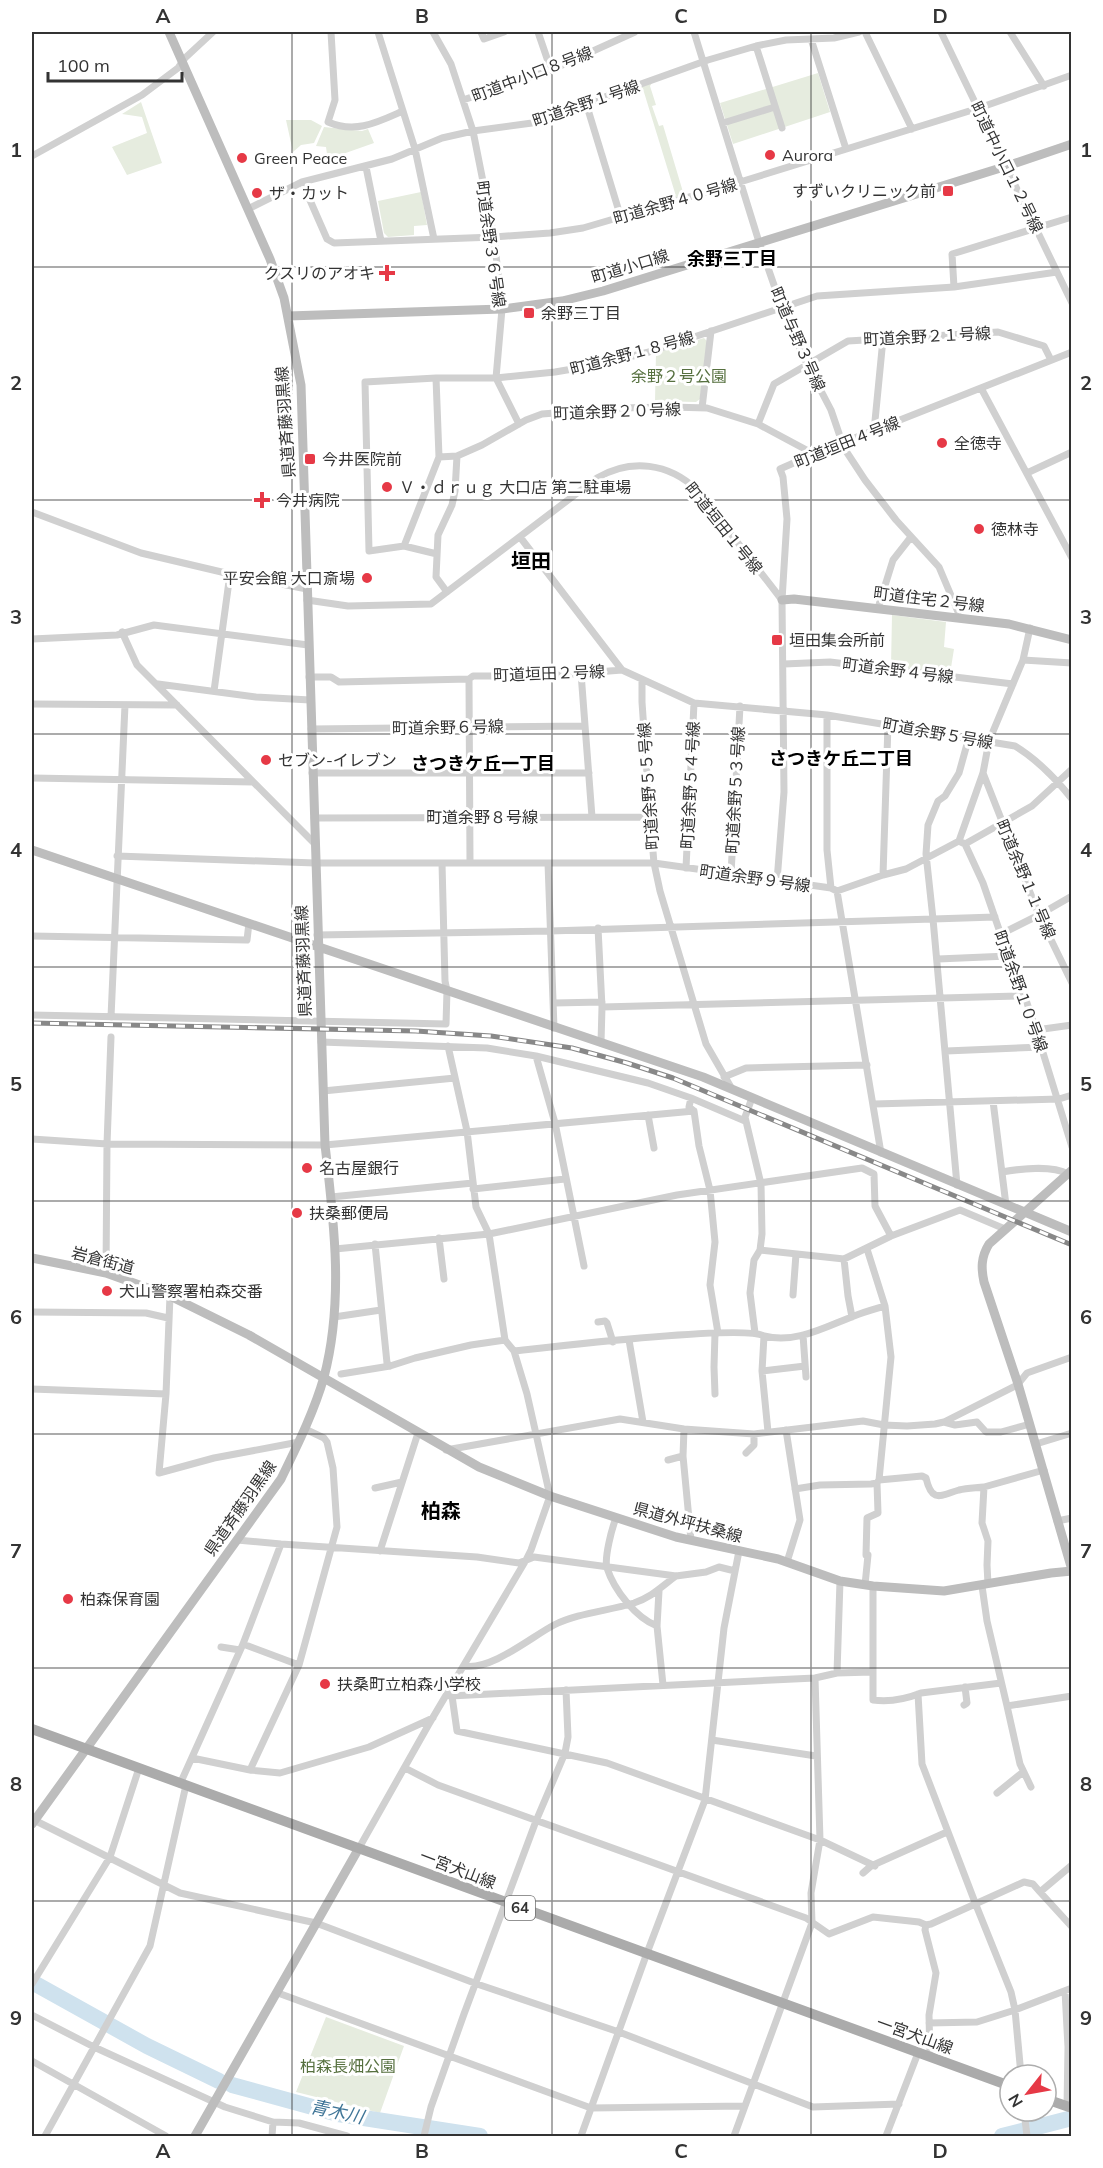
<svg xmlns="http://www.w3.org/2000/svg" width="1103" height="2168" viewBox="0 0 1103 2168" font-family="Mulish,'Noto Sans JP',sans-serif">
<rect width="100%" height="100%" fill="#fff"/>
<!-- green -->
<path fill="#e6ecdf" d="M 818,73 L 830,112 L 733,144 L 720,103 Z
M 652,83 L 650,86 L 656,105 L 652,106 L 659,126 L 663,125 L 683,192 L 687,194 L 673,199 L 675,193 L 643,89 L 639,87 Z
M 141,102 L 162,163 L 127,175 L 112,147 L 147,133 L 142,117 L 122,114 Z
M 286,120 L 311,120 L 322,126 L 314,143 L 301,145 L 293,152 Z
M 324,127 L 362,131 L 368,129 L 374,143 L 340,155 L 327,154 L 326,147 L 316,146 Z
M 421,192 L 427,225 L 414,226 L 414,235 L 388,237 L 384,233 L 378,201 Z
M 704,338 L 707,341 L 700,399 L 696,402 L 655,401 L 656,353 Z
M 892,615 L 946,622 L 944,647 L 954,649 L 950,674 L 891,666 Z
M 326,2017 L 404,2046 L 380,2113 L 296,2092 Z"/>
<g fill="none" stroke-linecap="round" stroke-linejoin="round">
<!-- river -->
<path stroke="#cfe2ee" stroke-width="16" d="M 32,1982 L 147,2046 L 219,2081
M 232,2085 L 338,2114 L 480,2136
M 1002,2136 L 1072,2118"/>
<!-- street -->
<path stroke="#d0d0d0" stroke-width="7" d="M 331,32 L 335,100 L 328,122 C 356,134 378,122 403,111
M 378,32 L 415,149 L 434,239
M 433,32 L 451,64 L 473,131 L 494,237 L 502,309 L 496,378 L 519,424
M 481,32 L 484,39 L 504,32
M 538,32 L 551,70
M 694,32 L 759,242 L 782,308 L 807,364 L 831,410 L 844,448 L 865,480 L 896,520 L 939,567 L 958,612 L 958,617
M 865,32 L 912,129
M 941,32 L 1072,303
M 1010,32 L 1044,86
M 811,39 L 846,149
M 756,46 L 782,128
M 463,100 L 551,70 L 635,32
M 586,103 L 621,218
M 723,123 L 775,107
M 32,156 L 142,95 L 178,68 L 185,58 L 213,32
M 366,167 L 381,241
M 302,182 L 327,239 L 334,243 L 494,237 L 550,233 L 583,228 L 740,182 L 979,108 L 1072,75
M 248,209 L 302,182 L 392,159 L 442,138 L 473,131 L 532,123 L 708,60 L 756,46 L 786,40 L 834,38 L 859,32
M 954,287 L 952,254 L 1072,217
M 436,378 L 439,457
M 981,388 L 1072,558
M 702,408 L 711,331
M 758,424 L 774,384 L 848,341 L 998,332 L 1044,346 L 1051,360
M 874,431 L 883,339
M 1027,473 L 1072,452
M 32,512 L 141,553 L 230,574 L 307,589
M 520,537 L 622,670
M 404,546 L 439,457 L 457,456
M 437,554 L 404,546 L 369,551 L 365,382 L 436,378 L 496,378 L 555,372 L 596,365 L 649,352 L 817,296 L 954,287 L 1057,272
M 447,592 L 436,577 L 438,535 L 452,505 L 455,491 L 457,456 L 482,445 L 526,420 L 542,414 L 619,408 L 671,407 L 707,408 L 758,424 L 814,454
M 307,600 L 348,606 L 431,604 L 597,478 C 631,458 669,463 697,490 L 782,600
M 878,608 L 893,560 L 911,537
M 122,632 L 137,665 L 314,843
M 32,639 L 117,635 L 154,625 L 308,645
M 1023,660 L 1072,663
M 784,664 L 830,662 L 1013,684
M 581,673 L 592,817
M 309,677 L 331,677 L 339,682 L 469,679 L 473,676 L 547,676 L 622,670 L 694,703 L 827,715 L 1015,746 C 1038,760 1056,779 1072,799
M 469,679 L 470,863
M 642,680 L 642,702 L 650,817 L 654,863 L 660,891 L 706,1044 L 732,1089
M 158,684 L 256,697 L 310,700
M 214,691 L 230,574
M 32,704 L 177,705
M 827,715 L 827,850 L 831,888
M 311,729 L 585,726
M 969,737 L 959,773 L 945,796 L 938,801 L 928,825 L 926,854 L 933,919 L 995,917
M 312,773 L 589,773
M 983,773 L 1039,915 L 1072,983
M 32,778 L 253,782
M 314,818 L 650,817
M 959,841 L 965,844 L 983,883 L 1022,996 L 1026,1000 L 1036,1030 L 1072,1147
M 965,844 L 1032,806 L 1072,769
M 117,856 L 315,863 L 654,863 L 831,888 L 837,891 L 883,875 L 906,869 L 959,841 L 983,773 L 989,741 L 1023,660 L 1030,628
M 548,863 L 554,1028
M 686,868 L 694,703
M 731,874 L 740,706
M 883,875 L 888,724
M 777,881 L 784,792 L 782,600 L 787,519 L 783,477 L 780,469 L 814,454 L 1072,352
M 837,891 L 881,1153
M 598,928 L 602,1007 L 601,1043
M 1001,934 L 1039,915 L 1072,896
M 317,935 L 550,931 L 933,919 L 957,1185
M 32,936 L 247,940 L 249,923
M 938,959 L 1008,956
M 554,1003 L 602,1002
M 602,1007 L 1022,996
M 32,1015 L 446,1024 L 447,991 L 445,981 L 442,863
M 111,1017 L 125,705
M 1036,1030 L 1072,1025
M 321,1042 L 487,1048 L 536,1056 L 555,1123 L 584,1266
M 946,1051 L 1042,1047
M 536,1056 L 648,1083 L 691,1098 L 745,1121
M 724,1077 L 746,1068 L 867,1065
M 323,1091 L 455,1078
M 691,1098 L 689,1107 L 694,1111 L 699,1146 L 710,1190 L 715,1242 L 710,1285 L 718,1333
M 752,1098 L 745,1117 L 761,1184 L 762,1234 L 760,1250 L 754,1260 L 750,1293 L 755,1333
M 993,1101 L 1006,1205
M 874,1104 L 1059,1099 L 1072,1095
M 648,1115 L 654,1148
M 32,1139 L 107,1144 L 325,1145 L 694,1111
M 1002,1172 C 1019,1169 1052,1165 1068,1174
M 473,1189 L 565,1179
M 331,1197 L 473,1183
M 439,1238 L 444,1279
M 375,1244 L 387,1363 L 390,1366
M 335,1249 L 489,1234 L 677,1195 L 862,1168 L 874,1174 L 875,1206 L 891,1236 L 960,1210 L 1005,1229
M 867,1249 L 885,1306 L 891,1357 L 879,1480
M 760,1250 L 844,1259 L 891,1236
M 844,1259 L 848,1296 L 852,1317
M 106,1273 L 107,1144 L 111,1037
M 793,1295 L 796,1254
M 170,1296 L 166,1394 L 159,1473 L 214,1458 L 299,1442
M 32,1312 L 146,1313 L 168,1318
M 334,1317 L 381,1310
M 598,1322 L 605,1321 L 607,1323 L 613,1342
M 803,1335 L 806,1377
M 764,1336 C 796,1344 825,1327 854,1316 C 864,1312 875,1309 885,1306
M 629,1340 L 643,1422
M 514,1351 C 551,1347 743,1324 764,1336 L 762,1371 L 768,1432
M 762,1371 L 805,1366
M 341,1374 L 390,1366 L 415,1358 L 471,1345 L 505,1340
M 1018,1384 L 1027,1373 L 1072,1357
M 32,1389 L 166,1394
M 715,1394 L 714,1367 L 715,1333
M 944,1422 L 955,1425 L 977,1422 L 986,1432 L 1001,1432 L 1030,1424
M 684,1429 L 683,1456 L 691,1540
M 786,1430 L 800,1520 L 787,1562
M 1036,1444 L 1072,1433
M 446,1450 L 620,1419 L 684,1429 L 754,1434 L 863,1421 L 884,1425 L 907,1426 L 935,1424 L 944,1422 L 1017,1385
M 746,1453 L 754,1445 L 754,1434
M 668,1460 L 683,1456
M 375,1488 L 402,1482
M 795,1489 L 820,1485 L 871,1484 L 877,1483 L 879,1480 L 922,1476 L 926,1478 C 932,1504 941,1495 959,1490 C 967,1488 976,1488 984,1487
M 616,1518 C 612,1528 604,1558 607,1568 C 614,1590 636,1618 657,1626
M 1057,1521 L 1072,1518
M 237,1540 L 281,1544 L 477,1557 L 519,1563 L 534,1557 L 676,1576 L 706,1572 L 719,1567 L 735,1571
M 380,1551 L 418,1433
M 988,1584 L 987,1565 L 988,1541 L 982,1523 L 984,1487 L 1044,1470
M 865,1585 L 868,1555 L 866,1555 L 867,1518 L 878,1513 L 877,1483
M 873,1586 L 873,1700 C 889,1702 906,1699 921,1693 L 1001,1683
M 982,1586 L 987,1621 L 1007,1706 L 1072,1696
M 659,1591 L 657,1626 L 663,1685
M 243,1644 L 299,1665
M 221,1647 L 240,1650
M 464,1666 C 491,1671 531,1637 554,1625 C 578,1613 608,1611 634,1603 C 652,1597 661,1587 676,1576
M 837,1673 L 840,1581
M 918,1694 L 922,1764 L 976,1905 L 1011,1992 L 1015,2010 L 1021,2075
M 450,1696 L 815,1678 L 837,1673 L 872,1672
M 452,1696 L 457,1731 L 607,1763 L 820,1840 L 875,1866
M 964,1705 L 967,1703 L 965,1687
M 1007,1706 L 1020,1764 L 1031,1787
M 712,1740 L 816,1756
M 192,1758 L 250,1770 L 280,1773 L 369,1747 L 433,1718
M 405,1768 L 438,1785 L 806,1918 L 829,1934 L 873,1917 L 919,1922 L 926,1925 L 931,1924 L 1024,1882 L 1033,1884 L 1040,1892 L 1072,1865
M 250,1770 L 299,1665 L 337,1527 L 333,1468 L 327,1442 L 324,1438 L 305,1429
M 180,1784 L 243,1644 L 281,1544
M 997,1793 L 1023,1772
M 32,1819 L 180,1893 L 316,1923 L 477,1984 L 619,2032 L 813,2107 L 899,2104
M 359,1848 L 429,1724 L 526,1560 L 531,1550 L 550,1496 L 527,1394 L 514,1351 L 505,1340 L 489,1234 L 476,1207 L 467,1131 L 448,1046
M 863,1873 L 871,1866 L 947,1832
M 1040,1892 L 1072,1927
M 926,1925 L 925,1930 L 936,1973 L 929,2015 L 930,2057
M 32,1984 L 110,1857 L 139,1768
M 1065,1991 L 1068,2047 L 1067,2107
M 278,1993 L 591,2108 L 744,2106
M 32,2015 L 94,2047 L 225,2107 L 273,2122 L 299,2123 L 347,2136
M 929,2023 L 977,2022 L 1015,2010 L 1072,1988
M 32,2061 L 166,2136
M 1024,2111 L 1027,2136
M 45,2136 L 150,1946 L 186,1785
M 272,2136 L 273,2122
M 424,2136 L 431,2107 L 464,2014 L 536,1821 L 565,1753 L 568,1737 L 566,1690
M 581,2136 L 647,1953 L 705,1800 L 724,1628 L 739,1551
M 734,2136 L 812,1923 L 811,1893 L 820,1840 L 815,1678
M 886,2136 L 918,2053"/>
<!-- secondary -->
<path stroke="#bdbdbd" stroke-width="9" d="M 288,316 L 502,309 L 562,301 L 603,291 L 1007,166 L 1072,144
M 782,600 L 794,599 L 1009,624 L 1072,640
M 32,850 L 703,1077 L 1072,1232
M 1072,1170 L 989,1244 C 981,1257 981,1268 984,1282 L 1018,1384 L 1072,1570
M 32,1258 L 106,1273 L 170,1296 L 249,1335 L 479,1467 L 550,1496 L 676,1537 L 778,1559 L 840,1581 L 873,1586 L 944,1591 L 1051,1573 L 1072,1571
M 32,1824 L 281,1479 C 297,1446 314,1412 324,1377 C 344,1301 334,1222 325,1145 L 301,385 L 284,298 L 270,259 L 169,32
M 195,2136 L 359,1848"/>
<!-- primary -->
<path stroke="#ababab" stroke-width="10" d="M 32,1729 L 1010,2086
M 1046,2099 L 1072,2108"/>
<!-- rail casing -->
<g stroke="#888" stroke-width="5">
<path id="rail" d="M 32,1023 L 416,1031 L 491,1036 L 572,1048 L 627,1063 L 673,1078 L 1072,1245"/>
</g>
<!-- rail -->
<use href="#rail" stroke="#fff" stroke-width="3" stroke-dasharray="9" stroke-linecap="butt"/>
</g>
<!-- grid -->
<path fill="none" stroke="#333" stroke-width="1.5" stroke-opacity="0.55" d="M 292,32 L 292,2136M 552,32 L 552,2136M 811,32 L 811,2136M 32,267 L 1072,267M 32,500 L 1072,500M 32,734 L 1072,734M 32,967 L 1072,967M 32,1201 L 1072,1201M 32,1434 L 1072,1434M 32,1668 L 1072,1668M 32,1901 L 1072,1901"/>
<!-- markers -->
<g fill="#e63946" stroke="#fff" stroke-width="2">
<circle cx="770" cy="155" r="6"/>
<circle cx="242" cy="158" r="6"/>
<rect x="942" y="185" width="12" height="12" rx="3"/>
<circle cx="257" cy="193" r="6"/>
<path d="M384 264h6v6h6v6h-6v6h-6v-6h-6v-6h6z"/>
<rect x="523" y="307" width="12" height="12" rx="3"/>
<circle cx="942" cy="443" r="6"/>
<rect x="304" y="453" width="12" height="12" rx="3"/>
<circle cx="387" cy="487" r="6"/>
<path d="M259 491h6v6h6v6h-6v6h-6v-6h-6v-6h6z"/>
<circle cx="979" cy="529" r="6"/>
<circle cx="367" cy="578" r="6"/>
<rect x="771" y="634" width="12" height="12" rx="3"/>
<circle cx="266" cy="760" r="6"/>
<circle cx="307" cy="1168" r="6"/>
<circle cx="297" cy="1213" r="6"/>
<circle cx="107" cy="1291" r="6"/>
<circle cx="68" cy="1599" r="6"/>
<circle cx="325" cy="1684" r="6"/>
</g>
<g text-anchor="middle" stroke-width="6" stroke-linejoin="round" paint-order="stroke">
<!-- shield labels -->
<rect fill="#fff" stroke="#707070" stroke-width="1.5" x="505" y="1896" width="30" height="24" rx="4.5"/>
<g font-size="15" font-weight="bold" fill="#333">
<text x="520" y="1913">64</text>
</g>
<!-- street labels -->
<g font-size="16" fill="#333" stroke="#fff">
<text transform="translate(532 74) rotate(-21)" y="6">町道中小口８号線</text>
<text transform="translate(586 103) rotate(-19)" y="6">町道余野１号線</text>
<text transform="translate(1007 167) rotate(64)" y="6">町道中小口１２号線</text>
<text transform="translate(675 201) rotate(-16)" y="6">町道余野４０号線</text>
<text transform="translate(491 244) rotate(82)" y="6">町道余野３６号線</text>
<text transform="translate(630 266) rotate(-17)" y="6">町道小口線</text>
<text transform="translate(927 336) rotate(-3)" y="6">町道余野２１号線</text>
<text transform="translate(798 339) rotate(66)" y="6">町道与野３号線</text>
<text transform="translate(632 353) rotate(-15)" y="6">町道余野１８号線</text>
<text transform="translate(617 411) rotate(-2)" y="6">町道余野２０号線</text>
<text transform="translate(285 422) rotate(-94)" y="6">県道斉藤羽黒線</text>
<text transform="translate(847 442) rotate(-22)" y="6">町道垣田４号線</text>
<text transform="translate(724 528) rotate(51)" y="6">町道垣田１号線</text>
<text transform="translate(929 599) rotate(7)" y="6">町道住宅２号線</text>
<text transform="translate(898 670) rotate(7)" y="6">町道余野４号線</text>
<text transform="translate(549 673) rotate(-2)" y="6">町道垣田２号線</text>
<text transform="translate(448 727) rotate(-1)" y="6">町道余野６号線</text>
<text transform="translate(938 733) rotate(10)" y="6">町道余野５号線</text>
<text transform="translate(690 785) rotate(-87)" y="6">町道余野５４号線</text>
<text transform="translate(648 786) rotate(-94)" y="6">町道余野５５号線</text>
<text transform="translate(735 790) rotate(-87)" y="6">町道余野５３号線</text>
<text x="482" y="823">町道余野８号線</text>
<text transform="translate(755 878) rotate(8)" y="6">町道余野９号線</text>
<text transform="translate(1026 879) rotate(67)" y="6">町道余野１１号線</text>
<text transform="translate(303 961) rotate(-92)" y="6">県道斉藤羽黒線</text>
<text transform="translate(1021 991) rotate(70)" y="6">町道余野１０号線</text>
<text transform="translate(103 1260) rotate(15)" y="6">岩倉街道</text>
<text transform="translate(240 1508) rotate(-55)" y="6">県道斉藤羽黒線</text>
<text transform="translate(688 1522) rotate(15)" y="6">県道外坪扶桑線</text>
<text transform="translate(458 1869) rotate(21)" y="6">一宮犬山線</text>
<text transform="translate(915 2035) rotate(20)" y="6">一宮犬山線</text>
</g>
<!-- poi labels -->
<g font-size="16" fill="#333" stroke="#fff" text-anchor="start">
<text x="782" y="161">Aurora</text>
<text x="254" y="164">Green Peace</text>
<text x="936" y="197" text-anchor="end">すずいクリニック前</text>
<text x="269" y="199">ザ・カット</text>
<text x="375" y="279" text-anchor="end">クスリのアオキ</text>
<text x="541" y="319">余野三丁目</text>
<text x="954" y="449">全徳寺</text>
<text x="322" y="465">今井医院前</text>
<text x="399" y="493">Ｖ・ｄｒｕｇ 大口店 第二駐車場</text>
<text x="276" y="506">今井病院</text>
<text x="991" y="535">徳林寺</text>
<text x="355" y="584" text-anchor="end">平安会館 大口斎場</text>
<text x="789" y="646">垣田集会所前</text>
<text x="278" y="766">セブン-イレブン</text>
<text x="319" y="1174">名古屋銀行</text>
<text x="309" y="1219">扶桑郵便局</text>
<text x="119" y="1297">犬山警察署柏森交番</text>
<text x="80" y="1605">柏森保育園</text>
<text x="337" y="1690">扶桑町立柏森小学校</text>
</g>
<!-- park labels -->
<g font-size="16" fill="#56703f" stroke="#fff">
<text x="679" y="382">余野２号公園</text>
<text x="348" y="2072">柏森長畑公園</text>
</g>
<!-- neighbourhood labels -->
<g font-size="18" font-weight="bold" fill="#000" stroke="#fff">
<text x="732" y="265">余野三丁目</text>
<text x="841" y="765">さつきケ丘二丁目</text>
<text x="483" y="770">さつきケ丘一丁目</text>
</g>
<!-- water labels -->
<g font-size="18" font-style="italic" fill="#3f7597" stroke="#fff">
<text transform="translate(337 2112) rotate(12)" y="6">青木川</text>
</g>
<!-- quarter labels -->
<g font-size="20" font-weight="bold" fill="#000" stroke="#fff">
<text x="531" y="568">垣田</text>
<text x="441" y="1518">柏森</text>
</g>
</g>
<!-- border -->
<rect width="1103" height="2168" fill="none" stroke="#ffffff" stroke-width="66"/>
<!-- north arrow -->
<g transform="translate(1028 2093) rotate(239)"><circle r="28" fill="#ffffff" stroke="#adadad" stroke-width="1.5"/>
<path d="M0-4.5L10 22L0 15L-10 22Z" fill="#e63946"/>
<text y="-9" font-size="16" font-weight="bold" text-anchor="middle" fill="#333333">N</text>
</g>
<!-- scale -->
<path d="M48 72v9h134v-9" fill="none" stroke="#333333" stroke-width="3"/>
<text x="57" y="72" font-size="18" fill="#333333" stroke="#ffffff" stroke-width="4.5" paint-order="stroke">100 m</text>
<rect x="33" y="33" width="1037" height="2102" fill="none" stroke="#333" stroke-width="2"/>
<g font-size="20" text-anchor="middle" font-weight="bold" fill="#333">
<text x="163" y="23">A</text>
<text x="422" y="23">B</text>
<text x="681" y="23">C</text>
<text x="940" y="23">D</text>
<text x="16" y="157">1</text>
<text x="1086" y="157">1</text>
<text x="16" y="390">2</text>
<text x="1086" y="390">2</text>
<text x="16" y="624">3</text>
<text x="1086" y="624">3</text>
<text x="16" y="857">4</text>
<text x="1086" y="857">4</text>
<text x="16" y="1091">5</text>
<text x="1086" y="1091">5</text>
<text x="16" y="1324">6</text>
<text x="1086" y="1324">6</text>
<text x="16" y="1558">7</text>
<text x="1086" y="1558">7</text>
<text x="16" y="1791">8</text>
<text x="1086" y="1791">8</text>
<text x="16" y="2025">9</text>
<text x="1086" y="2025">9</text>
<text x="163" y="2158">A</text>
<text x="422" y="2158">B</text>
<text x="681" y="2158">C</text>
<text x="940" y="2158">D</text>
</g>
</svg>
